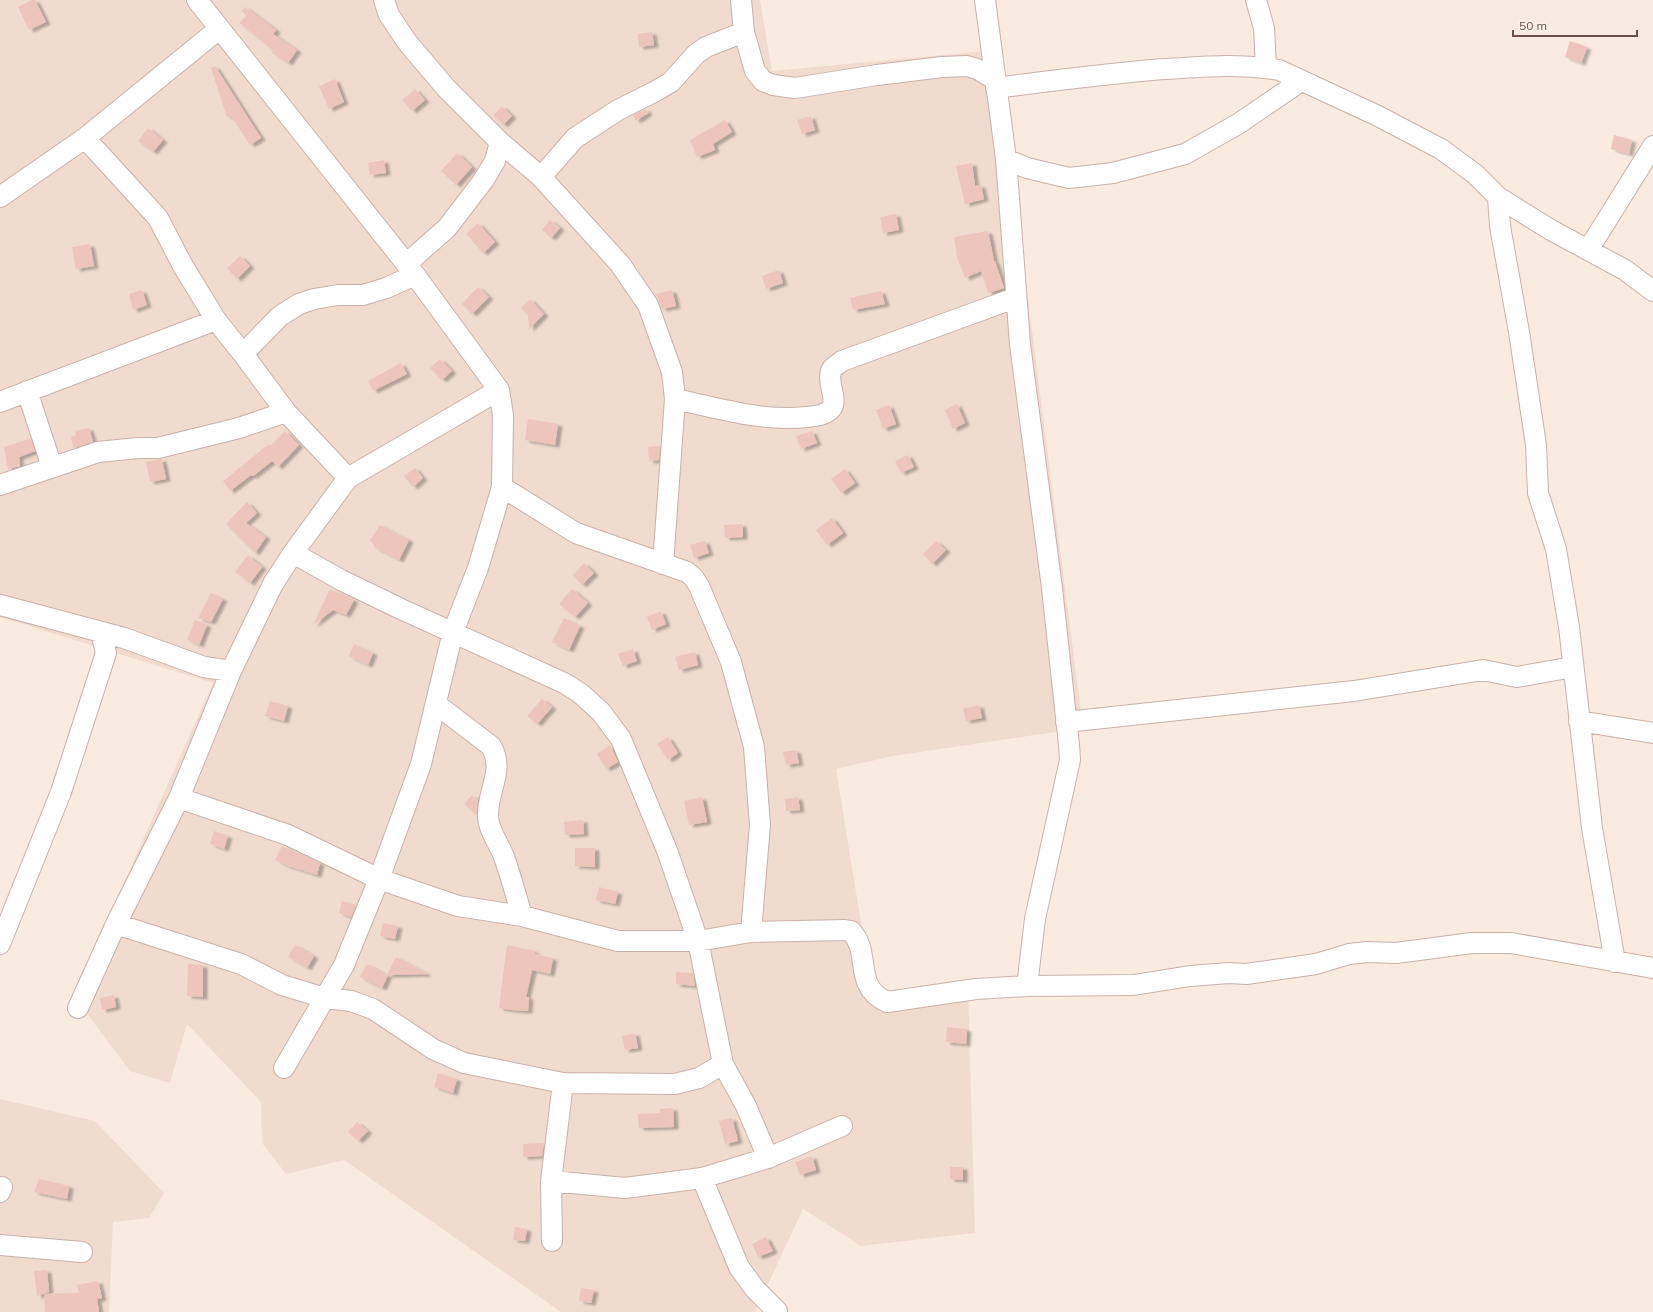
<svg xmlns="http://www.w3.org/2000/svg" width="1653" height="1312" viewBox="0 0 1653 1312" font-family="Mulish,sans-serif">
<defs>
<filter id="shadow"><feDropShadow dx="4.5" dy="2.5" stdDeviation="1" flood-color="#0004"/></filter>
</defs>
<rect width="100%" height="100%" fill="#faebe0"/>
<!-- residential -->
<path fill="#f1dbcf" d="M 0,0 L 760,0 L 772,71 L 996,50 L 1083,728 L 893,756 L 836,769 L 874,1003 L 968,984 L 975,1233 L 861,1246 L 803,1209 L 755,1312 L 561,1312 L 344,1160 L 286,1174 L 262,1143 L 261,1102 L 187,1024 L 170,1083 L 130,1071 L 82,1007 L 104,927 L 213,683 L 0,617 Z
M 0,1099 L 95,1121 L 164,1193 L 149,1218 L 113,1222 L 109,1312 L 0,1312 Z"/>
<!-- building -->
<path fill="#edc5ba" filter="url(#shadow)" d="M 32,0 L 35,0 L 46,22 L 29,30 L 18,7 Z
M 245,7 L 276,30 L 273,34 L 297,50 L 288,63 L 272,53 L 273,50 L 239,23 L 246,16 L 242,11 Z
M 652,32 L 654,45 L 639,47 L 638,34 Z
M 1570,41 L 1587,47 L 1581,63 L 1565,57 Z
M 215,66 L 261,138 L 250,145 L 231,116 L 227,117 L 211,68 Z
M 335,79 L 344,102 L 329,109 L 319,86 Z
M 415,89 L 425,100 L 412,111 L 402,100 Z
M 502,106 L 512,116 L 503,125 L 493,115 Z
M 646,109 L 648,113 L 636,121 L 633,115 Z
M 811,116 L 815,130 L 802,134 L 797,120 Z
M 725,120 L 732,132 L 713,144 L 715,150 L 697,157 L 690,140 Z
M 148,128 L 163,140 L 153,152 L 138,141 Z
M 1614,135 L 1632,140 L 1629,154 L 1611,149 Z
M 457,153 L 472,167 L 456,185 L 441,171 Z
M 384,160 L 386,173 L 370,175 L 368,163 Z
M 972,163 L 975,186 L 981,185 L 984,199 L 965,204 L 956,166 Z
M 896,214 L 899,230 L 883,233 L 880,217 Z
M 550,220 L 560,228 L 551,238 L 542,230 Z
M 478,223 L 495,242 L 483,253 L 466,234 Z
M 988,231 L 994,261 L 995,261 L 1004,288 L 988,293 L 981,271 L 965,278 L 957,257 L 954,237 Z
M 90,244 L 94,266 L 76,269 L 72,247 Z
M 240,256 L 250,266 L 237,279 L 227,268 Z
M 779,270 L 783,283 L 766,289 L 762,276 Z
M 478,287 L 489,297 L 472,314 L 462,304 Z
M 142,290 L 147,305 L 133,310 L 129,294 Z
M 672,290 L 676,306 L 662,309 L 656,294 Z
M 881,291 L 885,304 L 853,310 L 850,298 Z
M 530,299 L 544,314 L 529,329 L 528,315 L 521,308 Z
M 440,359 L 452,371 L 442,380 L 430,368 Z
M 401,363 L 407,374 L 373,391 L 368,381 Z
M 957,404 L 965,423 L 953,429 L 945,410 Z
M 889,405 L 896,424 L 883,429 L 876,410 Z
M 528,419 L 558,424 L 555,445 L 525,440 Z
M 89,428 L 93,442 L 73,448 L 71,437 L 76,435 L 75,431 Z
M 285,431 L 299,445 L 278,467 L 272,461 L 253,476 L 251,475 L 230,491 L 223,481 L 269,444 L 270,446 Z
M 812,431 L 817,443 L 801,449 L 796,436 Z
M 31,439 L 35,451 L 19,457 L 20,466 L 8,469 L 4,447 L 25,440 Z
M 660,446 L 659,460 L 649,461 L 648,447 Z
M 908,455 L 914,467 L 901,473 L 895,461 Z
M 162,459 L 166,479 L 150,482 L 146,462 Z
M 415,468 L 423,478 L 413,487 L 404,476 Z
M 845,469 L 855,483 L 841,493 L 831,479 Z
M 247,502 L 257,513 L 246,523 L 266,537 L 255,553 L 226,524 Z
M 832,518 L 843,533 L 827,545 L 816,530 Z
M 742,524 L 743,537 L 725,538 L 724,525 Z
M 380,525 L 409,540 L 399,560 L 374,547 L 374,545 L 370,540 Z
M 705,541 L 709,553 L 694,558 L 690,545 Z
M 936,541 L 946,550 L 932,564 L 923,554 Z
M 248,555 L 262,567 L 250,583 L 235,572 Z
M 584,563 L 594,573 L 582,585 L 573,575 Z
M 330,589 L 354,600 L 346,615 L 333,610 L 313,625 Z
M 572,589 L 588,603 L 575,617 L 559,604 Z
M 211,593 L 223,599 L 211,622 L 198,618 Z
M 661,611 L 666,624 L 652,630 L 647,617 Z
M 564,618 L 580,626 L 569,650 L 552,642 Z
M 195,620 L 207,625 L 199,645 L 187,639 Z
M 354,644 L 373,653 L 368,665 L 349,656 Z
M 633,649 L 637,661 L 623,666 L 618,654 Z
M 695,652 L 698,665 L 679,670 L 675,657 Z
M 542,699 L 552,707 L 537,724 L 527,716 Z
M 270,701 L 288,706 L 284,721 L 265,716 Z
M 979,705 L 982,718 L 966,721 L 963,709 Z
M 668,737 L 678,753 L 668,760 L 657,744 Z
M 610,745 L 618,762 L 606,769 L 597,754 Z
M 796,750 L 799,763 L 786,765 L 783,752 Z
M 472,795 L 478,800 L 477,815 L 464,804 Z
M 702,797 L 707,822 L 689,825 L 684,801 Z
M 798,797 L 800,810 L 786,811 L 785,799 Z
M 583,820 L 584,834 L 565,835 L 564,822 Z
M 214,831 L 228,836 L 224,849 L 210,844 Z
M 282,846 L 300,854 L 299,856 L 301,854 L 320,863 L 317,875 L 288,866 L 275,860 Z
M 575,848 L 595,848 L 595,867 L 575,866 Z
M 599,887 L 618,892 L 615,904 L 596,900 Z
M 342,901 L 356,905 L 351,917 L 339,913 Z
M 383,923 L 398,926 L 395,939 L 380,936 Z
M 295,945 L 314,956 L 307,968 L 288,957 Z
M 507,945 L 535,951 L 535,954 L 553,958 L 550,974 L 532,970 L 526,997 L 529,997 L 528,1011 L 512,1010 L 499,1008 Z
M 396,957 L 428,974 L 388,975 L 382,988 L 360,977 L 367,964 L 387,975 Z
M 188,964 L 203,965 L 203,997 L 187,996 Z
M 676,972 L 693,973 L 695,986 L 676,984 Z
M 114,995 L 116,1007 L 102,1010 L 100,998 Z
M 947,1027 L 967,1029 L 966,1044 L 946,1042 Z
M 635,1033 L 638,1048 L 625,1050 L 622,1036 Z
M 438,1073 L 457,1079 L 453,1093 L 434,1087 Z
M 673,1108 L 674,1127 L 639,1128 L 638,1114 L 660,1113 L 660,1109 Z
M 732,1118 L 738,1141 L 725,1144 L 719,1121 Z
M 357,1122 L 368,1131 L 358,1141 L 348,1132 Z
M 544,1143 L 542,1156 L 523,1157 L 523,1144 Z
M 812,1156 L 816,1170 L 800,1175 L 795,1162 Z
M 950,1167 L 963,1167 L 963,1180 L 950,1179 Z
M 39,1179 L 69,1186 L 67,1199 L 34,1192 Z
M 515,1227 L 527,1229 L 525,1241 L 513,1240 Z
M 766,1237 L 773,1251 L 758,1257 L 752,1244 Z
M 47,1270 L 49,1292 L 37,1296 L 34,1271 Z
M 98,1281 L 102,1298 L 97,1299 L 99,1312 L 45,1312 L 44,1294 L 79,1293 L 77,1285 Z
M 581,1288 L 594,1290 L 591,1303 L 579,1301 Z"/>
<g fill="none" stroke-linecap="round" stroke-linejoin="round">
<!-- minor casing -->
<g stroke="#c9b1a9" stroke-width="22">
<path id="minor" d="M 197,0 L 415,275 L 499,390 L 503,415 L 502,487 L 478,568 L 453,632 L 421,764 L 379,879 L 344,965 L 284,1068
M 384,0 L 389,15 L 407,42 L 446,88 L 500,142 L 541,177 L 620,264 L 648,305 L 672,372 L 675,399 L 663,564
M 741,0 L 744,32 L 755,71 L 763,81 L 773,85 L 795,88 L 877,75 L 942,67 L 967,66 L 977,69 L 994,79
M 985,0 L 1006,159 L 1020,344 L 1052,588 L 1069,745 L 1070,760 L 1035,919 L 1027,986
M 1256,0 L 1264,28 L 1266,68
M 996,88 C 1048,81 1099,75 1151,70 C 1193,67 1237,63 1279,70 L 1378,116 L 1441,149 L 1475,174 L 1498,197 L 1551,230 L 1625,270 L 1653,291
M 85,138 L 158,218 L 183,266 L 216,320 L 243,354 L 286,412 L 348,478
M 1006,159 L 1027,168 L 1069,178 L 1113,173 L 1185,154 L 1238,124 L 1301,81
M 541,177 L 575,138 L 618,110 L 654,92 L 671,82 L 696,54 L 706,47 L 744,32
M 0,197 L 85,138 L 219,29
M 1498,197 L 1500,226 L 1519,332 L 1536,445 L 1538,493 L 1556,549 L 1569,627 L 1592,828 L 1615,962
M 1588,250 L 1653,146
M 406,264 L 447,228 L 483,181 L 495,161 L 500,142
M 243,354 L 280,316 L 299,304 L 314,299 L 338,295 L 363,295 L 386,288 L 415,275
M 27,391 L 52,467
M 675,399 C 718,408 762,422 807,417 C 815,416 823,416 830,410 C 840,400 825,382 832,369 C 834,366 839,364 842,361 L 1015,298
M 0,402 L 216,320
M 0,485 L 98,452 L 138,448 L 158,448 L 239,428 L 286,412
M 502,487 L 576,533 L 687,572 L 694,578 L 699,586 L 731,662 L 754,747 L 760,825 L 751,932
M 293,553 L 341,580 L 401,609 L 564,683 L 580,693 L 601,712 L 621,739 L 668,853 L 698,941 L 723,1064 L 746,1106 L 768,1158
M 0,605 L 124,638 L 204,667 L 231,671
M 436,704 L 491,746 C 505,769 488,790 488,814 C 487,829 499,843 504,857 C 511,876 516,896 522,916
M 1579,721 L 1653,733
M 1066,722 L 1354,691 L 1483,670 L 1517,677 L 1573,667
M 179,798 L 288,835 L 379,879 L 458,906 L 522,916 L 618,941 L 698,941 L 751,932 L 845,930 L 851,931 C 872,953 852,986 887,1002 L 976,989 L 1027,986 L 1134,985 L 1190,976 L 1229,973 L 1246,974 L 1316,964 L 1349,954 L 1367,952 L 1396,953 L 1472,943 L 1511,943 L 1653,968
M 116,924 L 241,964 L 282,985 L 325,998 L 351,1001 L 373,1009 L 433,1049 L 464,1063 L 563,1083 L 675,1084 L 699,1078 L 723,1064
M 0,944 L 61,792 L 106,653 L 101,632
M 78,1008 L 116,924 L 179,798 L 231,671 L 273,584 L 293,553 L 348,478 L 499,390
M 702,1178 L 739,1267 L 755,1289 L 777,1311
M 551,1181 L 625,1188 L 702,1178 L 768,1158 L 842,1126
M 0,1192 L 2,1187
M 552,1241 L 551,1181 L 563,1083
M 0,1245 L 82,1252"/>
</g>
<!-- minor -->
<use href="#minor" stroke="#fff" stroke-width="20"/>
</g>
<!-- scale -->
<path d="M1513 30v6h124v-6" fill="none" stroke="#6e504a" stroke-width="2"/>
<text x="1519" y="30" font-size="12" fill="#6e504a" stroke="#fdf0e6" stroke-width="3" paint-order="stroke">50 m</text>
</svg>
